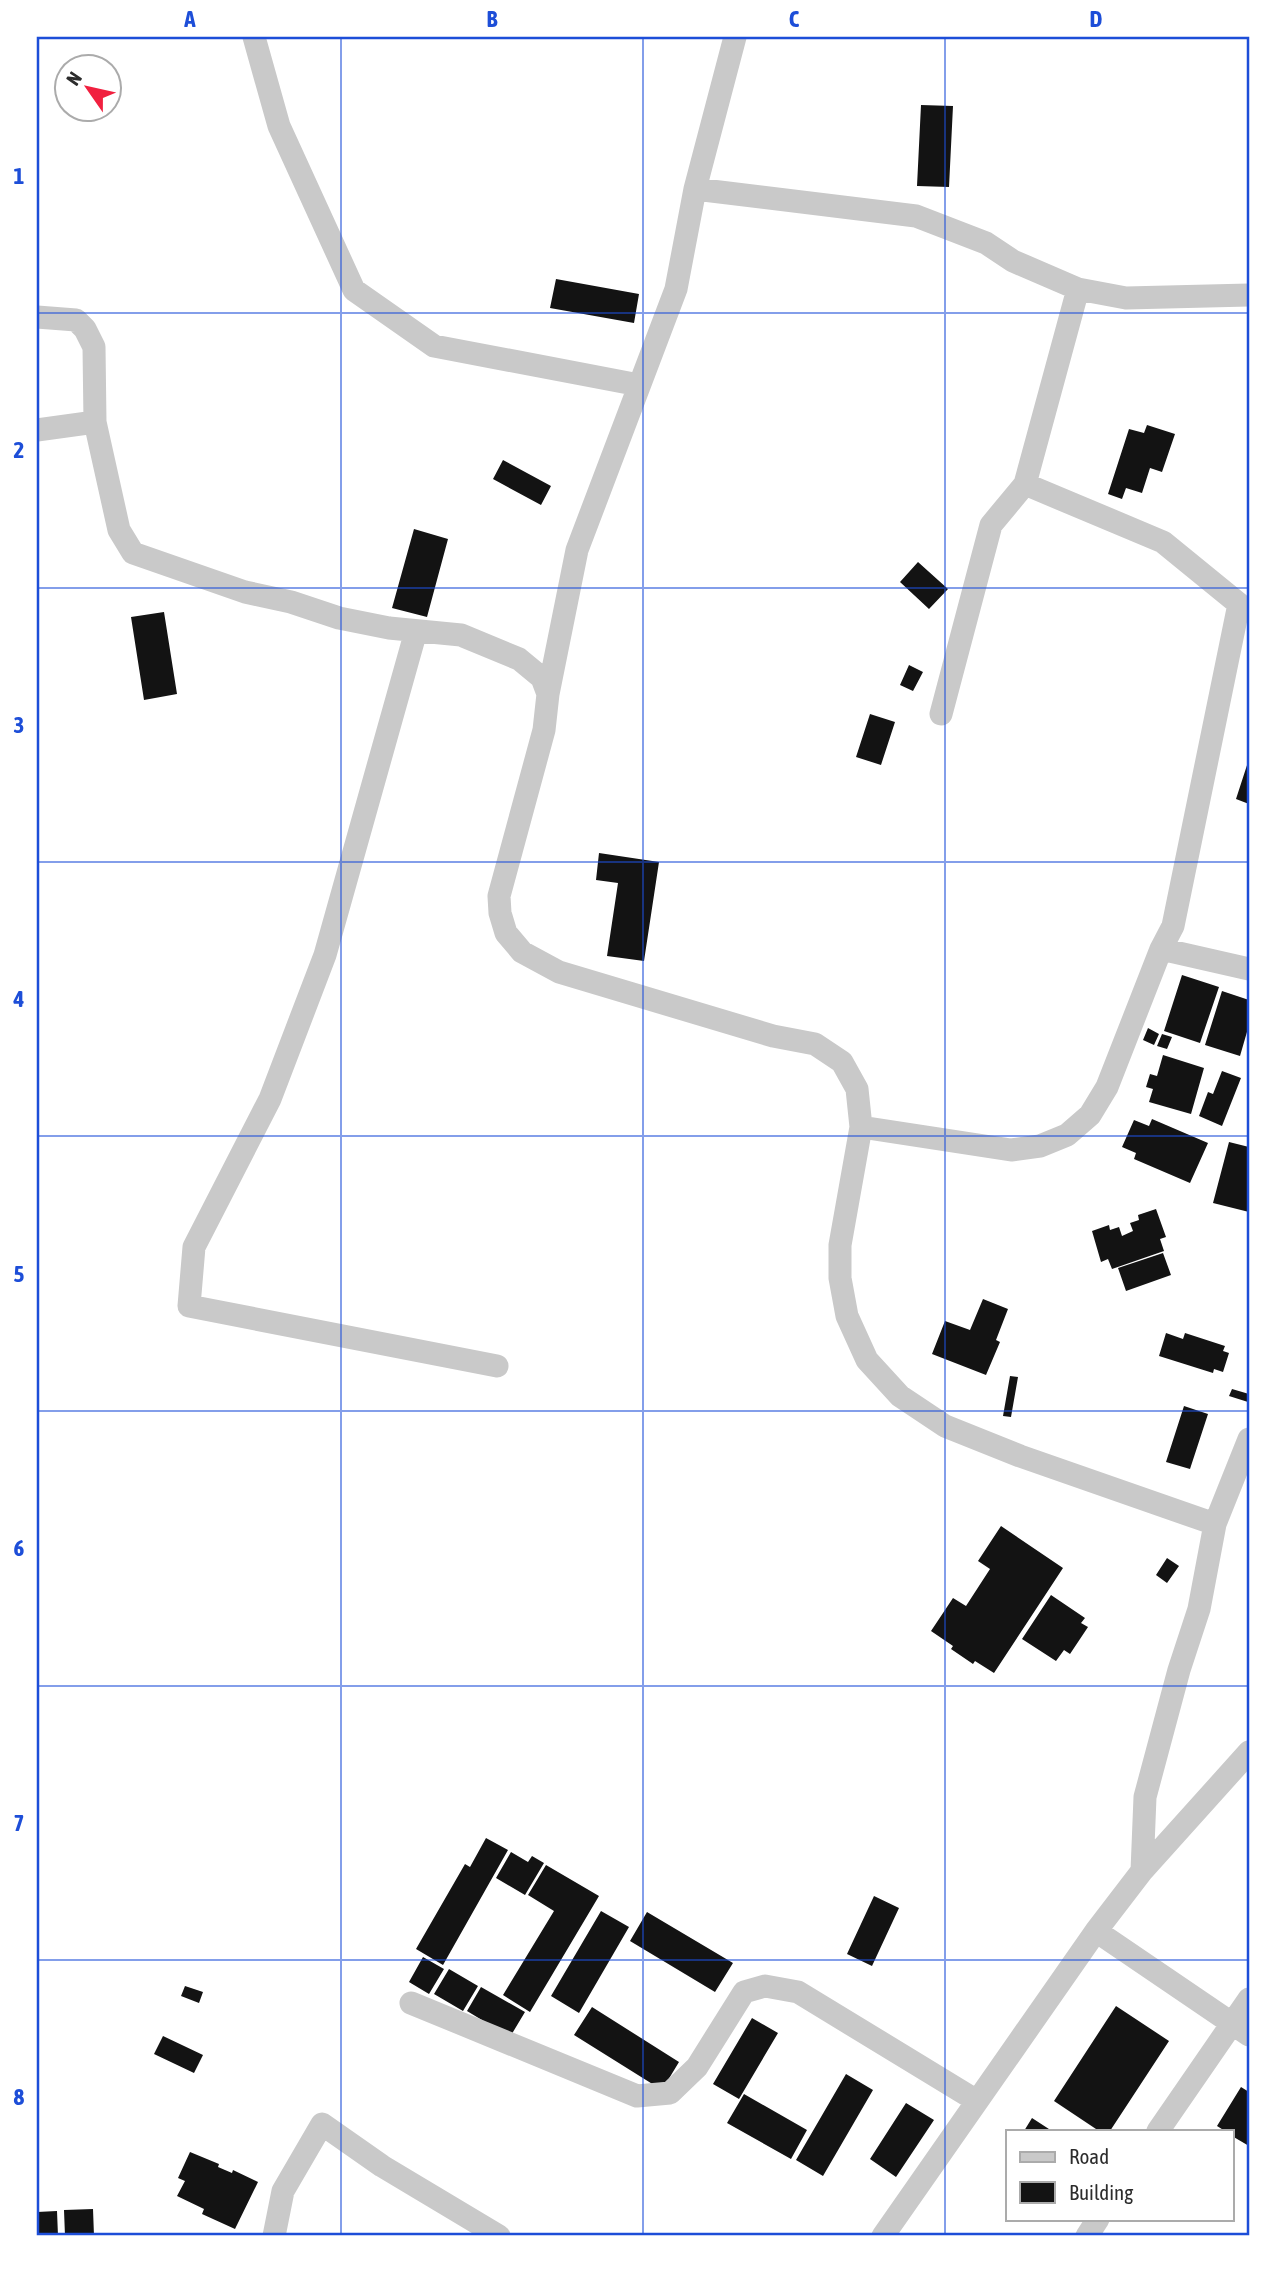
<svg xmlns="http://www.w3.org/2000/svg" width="1286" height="2273" viewBox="0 0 1286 2273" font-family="'Asap Condensed',sans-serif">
<rect width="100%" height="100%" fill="#fff"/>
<!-- building -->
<path fill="#131313" d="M 921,105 L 953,106 L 949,187 L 917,186 Z
M 556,279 L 639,294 L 634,323 L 550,308 Z
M 1147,425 L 1175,434 L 1162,472 L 1150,468 L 1142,493 L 1126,488 L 1122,499 L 1108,494 L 1129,429 L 1144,433 Z
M 503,460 L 551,486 L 541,505 L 493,479 Z
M 414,529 L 448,539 L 427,617 L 392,608 Z
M 918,562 L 948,589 L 929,609 L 900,582 Z
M 164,612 L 177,694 L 144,700 L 131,617 Z
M 909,665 L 923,672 L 913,691 L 900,685 Z
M 870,714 L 895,722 L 881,765 L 856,757 Z
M 1249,759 L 1249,804 L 1236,799 Z
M 599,853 L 659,862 L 644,961 L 607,956 L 618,883 L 596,880 Z
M 1182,975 L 1219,987 L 1200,1043 L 1164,1031 Z
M 1222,991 L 1249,1000 L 1249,1025 L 1240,1056 L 1205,1045 Z
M 1148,1028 L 1159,1034 L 1154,1045 L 1143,1040 Z
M 1162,1034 L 1172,1037 L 1167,1049 L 1157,1046 Z
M 1163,1055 L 1204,1068 L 1191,1114 L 1149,1102 L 1153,1089 L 1146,1087 L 1150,1074 L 1157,1076 Z
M 1222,1071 L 1241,1078 L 1222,1126 L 1199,1116 L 1208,1092 L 1213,1094 Z
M 1152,1119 L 1208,1143 L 1190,1183 L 1134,1159 L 1136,1153 L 1122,1147 L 1134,1120 L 1149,1126 Z
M 1229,1142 L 1249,1147 L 1249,1212 L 1213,1203 Z
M 1156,1209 L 1166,1237 L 1160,1239 L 1164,1251 L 1112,1269 L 1108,1259 L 1101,1262 L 1092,1231 L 1109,1225 L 1110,1230 L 1119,1227 L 1122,1236 L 1133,1231 L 1130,1223 L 1139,1220 L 1138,1215 Z
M 1163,1253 L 1171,1275 L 1126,1291 L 1118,1268 Z
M 983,1299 L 1008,1309 L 996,1340 L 1000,1342 L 986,1375 L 932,1354 L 945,1321 L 970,1330 Z
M 1166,1333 L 1183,1339 L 1185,1333 L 1225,1346 L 1223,1351 L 1229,1353 L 1223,1372 L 1214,1369 L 1213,1373 L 1159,1356 Z
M 1010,1376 L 1018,1377 L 1011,1417 L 1003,1416 Z
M 1232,1389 L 1249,1394 L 1248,1402 L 1229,1396 Z
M 1184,1406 L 1208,1414 L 1190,1469 L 1166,1462 Z
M 1001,1526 L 1063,1568 L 994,1673 L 975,1661 L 973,1664 L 951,1649 L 953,1646 L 931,1631 L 953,1598 L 966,1606 L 990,1569 L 978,1561 Z
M 1167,1558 L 1179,1566 L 1167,1583 L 1156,1575 Z
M 1051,1595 L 1085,1618 L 1081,1623 L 1088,1627 L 1070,1654 L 1064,1650 L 1056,1661 L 1022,1639 Z
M 486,1838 L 508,1850 L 443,1965 L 416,1949 L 465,1864 L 470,1867 Z
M 511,1852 L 528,1862 L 532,1856 L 544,1863 L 525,1895 L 496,1878 Z
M 546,1865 L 599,1896 L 530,2012 L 503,1995 L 554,1911 L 528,1895 Z
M 874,1896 L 899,1908 L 872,1966 L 847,1954 Z
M 601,1911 L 629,1927 L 579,2013 L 551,1996 Z
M 647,1912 L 733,1963 L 715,1992 L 630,1941 Z
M 423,1957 L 444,1969 L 429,1994 L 409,1982 Z
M 449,1969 L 478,1986 L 463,2011 L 434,1994 Z
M 185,1986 L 203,1992 L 199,2003 L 181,1996 Z
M 481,1987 L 525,2012 L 510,2037 L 467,2011 Z
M 1116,2006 L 1169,2041 L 1110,2131 L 1099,2131 L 1054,2101 Z
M 592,2007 L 679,2062 L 662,2090 L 574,2035 Z
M 752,2018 L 778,2033 L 739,2099 L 713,2084 Z
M 163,2036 L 203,2055 L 194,2073 L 154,2054 Z
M 846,2074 L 873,2090 L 823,2176 L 796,2160 Z
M 1241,2087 L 1249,2092 L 1249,2146 L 1232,2136 L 1232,2131 L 1225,2131 L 1217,2126 Z
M 744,2094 L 807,2130 L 791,2159 L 727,2123 Z
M 906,2103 L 934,2120 L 896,2177 L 870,2159 Z
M 1032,2118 L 1052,2131 L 1024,2131 Z
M 190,2152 L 219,2164 L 218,2167 L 232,2173 L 233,2170 L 258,2182 L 235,2229 L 202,2214 L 204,2209 L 177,2196 L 185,2181 L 178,2178 Z
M 93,2209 L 94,2236 L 65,2236 L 64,2210 Z
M 57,2211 L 58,2236 L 37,2236 L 37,2212 Z"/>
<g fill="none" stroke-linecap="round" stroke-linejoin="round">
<!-- minor -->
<path stroke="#c9c9c9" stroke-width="23" d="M 254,37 L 279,126 L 354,290 L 434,346 L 639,385
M 695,189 L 916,216 L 986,243 L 1013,261 L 1078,289 L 1126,298 L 1249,295
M 37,317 L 76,320 L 85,329 L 94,347 L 95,422 L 119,530 L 133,553 L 245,592 L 291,602 L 339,618 L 389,628 L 461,635 L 519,659 L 542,678 L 548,694 L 544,730 L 499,896 L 500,913 L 506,933 L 522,952 L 559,972 L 773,1036 L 815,1044 L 842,1062 L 857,1089 L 861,1127 L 840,1245 L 840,1278 L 847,1316 L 867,1360 L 900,1396 L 945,1426 L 1020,1456 L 1215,1524
M 37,430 L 95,422
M 416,631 L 325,955 L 270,1099 L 194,1247 L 189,1306 L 497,1366
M 548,694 L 577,550 L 676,289 L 695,189 L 735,37
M 941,714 L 991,525 L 1025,484 L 1078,289
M 1161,949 L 1249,969
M 861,1127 L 1011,1150 L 1040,1146 L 1067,1135 L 1090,1115 L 1107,1087 L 1161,949 L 1173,926 L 1239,604 L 1163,542 L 1025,484
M 1142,1871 L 1145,1797 L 1179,1670 L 1199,1609 L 1215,1524 L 1249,1439
M 1096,1931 L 1249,2035
M 411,2003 L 637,2096 L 670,2093 L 697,2067 L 744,1992 L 765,1986 L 798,1992 L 977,2101
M 1158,2131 L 1249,1999
M 274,2236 L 283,2191 L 322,2124 L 382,2166 L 499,2236
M 883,2236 L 1096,1931 L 1142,1871 L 1249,1752
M 1087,2236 L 1098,2219"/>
</g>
<!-- grid -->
<path fill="none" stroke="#1d4ed8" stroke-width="2" stroke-opacity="0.55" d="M 341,37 L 341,2236M 643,37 L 643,2236M 945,37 L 945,2236M 37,313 L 1249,313M 37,588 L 1249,588M 37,862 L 1249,862M 37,1136 L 1249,1136M 37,1411 L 1249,1411M 37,1686 L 1249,1686M 37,1960 L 1249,1960"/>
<!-- border -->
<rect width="1286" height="2273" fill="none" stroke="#ffffff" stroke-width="77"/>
<!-- legend -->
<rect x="1006" y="2130" width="228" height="91" fill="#ffffff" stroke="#ababab" stroke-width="2"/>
<rect x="1020" y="2152" width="35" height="10" fill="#c9c9c9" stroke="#ababab" stroke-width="2"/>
<text x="1069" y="2164" font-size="21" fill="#2c2c2c">Road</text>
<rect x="1020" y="2182" width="35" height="21" fill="#131313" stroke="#ababab" stroke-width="2"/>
<text x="1069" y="2200" font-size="21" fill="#2c2c2c">Building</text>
<!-- north arrow -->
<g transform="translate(88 88) rotate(304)"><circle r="33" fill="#ffffff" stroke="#ababab" stroke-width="2"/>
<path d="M0-5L12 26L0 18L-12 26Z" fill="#f1203f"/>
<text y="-10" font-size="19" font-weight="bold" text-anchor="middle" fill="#2c2c2c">N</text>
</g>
<rect x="38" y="38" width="1210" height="2196" fill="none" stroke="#1d4ed8" stroke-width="2.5"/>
<g font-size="23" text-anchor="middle" font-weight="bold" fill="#1d4ed8">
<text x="190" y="27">A</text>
<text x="492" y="27">B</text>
<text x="794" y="27">C</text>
<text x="1096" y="27">D</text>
<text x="19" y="184">1</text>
<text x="19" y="458">2</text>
<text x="19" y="733">3</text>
<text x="19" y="1007">4</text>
<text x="19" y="1282">5</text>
<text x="19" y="1556">6</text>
<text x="19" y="1831">7</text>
<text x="19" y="2105">8</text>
</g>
</svg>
